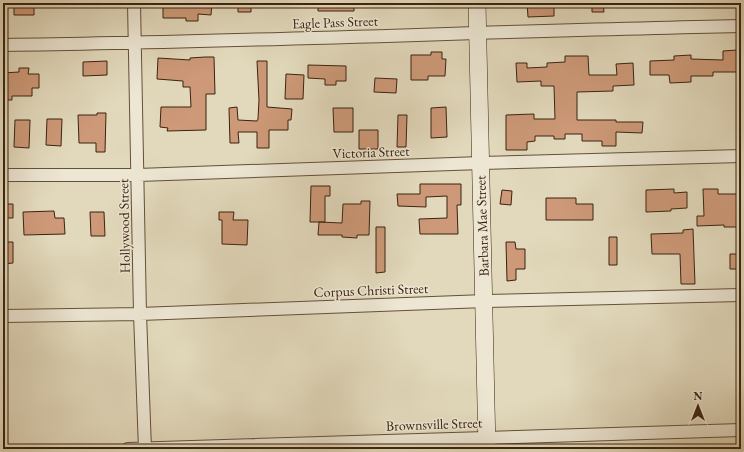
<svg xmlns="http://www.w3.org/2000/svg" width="744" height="452" viewBox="0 0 744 452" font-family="'EB Garamond',serif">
<rect width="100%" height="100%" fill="#e2d9bc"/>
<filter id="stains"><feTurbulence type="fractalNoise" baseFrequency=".005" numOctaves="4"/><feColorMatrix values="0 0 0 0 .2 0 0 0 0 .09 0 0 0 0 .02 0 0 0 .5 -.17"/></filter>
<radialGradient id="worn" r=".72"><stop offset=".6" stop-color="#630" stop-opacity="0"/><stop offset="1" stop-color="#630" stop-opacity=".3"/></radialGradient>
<!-- building -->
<path fill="#cd9978" stroke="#3b230f" d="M 20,3 L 34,3 L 34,15 L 14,15 L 14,5 L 20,5 Z
M 163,3 L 212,3 L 211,15 L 198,14 L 198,21 L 186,21 L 186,18 L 163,18 Z
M 238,3 L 251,3 L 251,12 L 238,12 Z
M 318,3 L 354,3 L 354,11 L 318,11 Z
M 527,3 L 554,5 L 554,16 L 528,17 Z
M 592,3 L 603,3 L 604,12 L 592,12 Z
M 737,50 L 738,72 L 713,72 L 713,76 L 691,76 L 691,82 L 670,83 L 669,75 L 650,75 L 650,61 L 674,60 L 674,56 L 691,55 L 691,59 L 723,60 L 723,51 Z
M 431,52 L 442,52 L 442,59 L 446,59 L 445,76 L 428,76 L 428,80 L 411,80 L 411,55 L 431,55 Z
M 565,56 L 588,56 L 589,75 L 617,75 L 616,64 L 633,63 L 634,85 L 613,86 L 613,91 L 577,92 L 577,120 L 616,120 L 616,122 L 643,122 L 642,133 L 616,132 L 616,146 L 602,146 L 602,141 L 582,141 L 582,134 L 565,134 L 565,139 L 554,139 L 554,136 L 535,136 L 535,141 L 527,142 L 527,150 L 506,150 L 506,115 L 534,114 L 534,119 L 555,119 L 554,86 L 541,86 L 541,81 L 517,82 L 516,63 L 527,63 L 527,68 L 547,67 L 547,63 L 565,62 Z
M 205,57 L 214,57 L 215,94 L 206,94 L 206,130 L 167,131 L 168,128 L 160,127 L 161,107 L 191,107 L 190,87 L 183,87 L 183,81 L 157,79 L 158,58 L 190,60 L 190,58 Z
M 107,61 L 107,75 L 83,76 L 83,62 Z
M 257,61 L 267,61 L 267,107 L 292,109 L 291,120 L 288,120 L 288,130 L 269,130 L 269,148 L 257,148 L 257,132 L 238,132 L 239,143 L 230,143 L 229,108 L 237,107 L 238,120 L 257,121 L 258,119 L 259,100 Z
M 308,65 L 346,66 L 346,81 L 336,81 L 336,85 L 325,85 L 325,79 L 308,78 Z
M 19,68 L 29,68 L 28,74 L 39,74 L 39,88 L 32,88 L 32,96 L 12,96 L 12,100 L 3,100 L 3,73 L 19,72 Z
M 286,74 L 304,75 L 303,99 L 285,99 Z
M 375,78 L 397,79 L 396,93 L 374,92 Z
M 446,107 L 447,137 L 431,138 L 431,108 Z
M 333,108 L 353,108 L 353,132 L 334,132 Z
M 97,113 L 106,113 L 105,152 L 96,152 L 96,143 L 79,143 L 78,115 L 97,115 Z
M 398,115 L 407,115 L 406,147 L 397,147 Z
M 47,119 L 62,119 L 61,146 L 46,145 Z
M 15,120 L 30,120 L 29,148 L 14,147 Z
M 359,130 L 378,130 L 378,149 L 359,149 Z
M 420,184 L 461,184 L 461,205 L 457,205 L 458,234 L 420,234 L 419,219 L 447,218 L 447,196 L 426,197 L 426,207 L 398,206 L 397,194 L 420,194 Z
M 311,186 L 330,186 L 330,196 L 325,196 L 325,222 L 310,222 Z
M 674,189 L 674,193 L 687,192 L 687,208 L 671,209 L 671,211 L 646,212 L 646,190 Z
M 703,189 L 718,189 L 718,194 L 741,194 L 741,227 L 724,227 L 724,225 L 697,226 L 697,216 L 704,216 Z
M 502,190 L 512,191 L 511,205 L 500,204 Z
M 546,198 L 576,198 L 576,204 L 593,204 L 593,220 L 546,220 Z
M 361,201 L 370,201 L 369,235 L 357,235 L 357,238 L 342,237 L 342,235 L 318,235 L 319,222 L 342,223 L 343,204 L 361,204 Z
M 3,204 L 13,204 L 13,218 L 3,218 Z
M 54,211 L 55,218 L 64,218 L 65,234 L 24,235 L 23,212 Z
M 90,212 L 104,212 L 105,236 L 91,236 Z
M 219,212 L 234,212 L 233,220 L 248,220 L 247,245 L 222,244 L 222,220 L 219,220 Z
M 376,227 L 385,227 L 385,272 L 376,273 Z
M 693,229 L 695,284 L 681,284 L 680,254 L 652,254 L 651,234 L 683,233 L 683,230 Z
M 609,237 L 617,237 L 617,265 L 609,265 Z
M 3,242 L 13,242 L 13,263 L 3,264 Z
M 506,242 L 515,242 L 516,249 L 525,249 L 525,269 L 516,269 L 516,280 L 507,281 Z
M 730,254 L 741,254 L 741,269 L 730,269 Z"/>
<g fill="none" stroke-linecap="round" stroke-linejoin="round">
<!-- street casing -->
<g stroke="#65503a" stroke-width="14">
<path id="street" d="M 134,3 L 140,314 L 145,449
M 3,45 C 249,42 495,31 741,26
M 3,175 L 138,175 L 481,163 L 741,156
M 3,316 L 140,314 L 485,301 L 741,295
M 128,449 L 741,430"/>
</g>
<!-- secondary casing -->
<g stroke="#3b230f" stroke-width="18">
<path id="secondary" d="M 477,3 L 487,449"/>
</g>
<!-- street -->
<use href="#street" stroke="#ece6d3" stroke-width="12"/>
<!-- secondary -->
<use href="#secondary" stroke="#ece6d3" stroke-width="17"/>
</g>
<g text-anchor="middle" stroke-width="3" stroke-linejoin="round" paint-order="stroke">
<!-- street labels -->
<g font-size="14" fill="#3b230f" stroke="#ece6d3">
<text transform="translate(335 22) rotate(-2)" y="5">Eagle Pass Street</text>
<text transform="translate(371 152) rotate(-2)" y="5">Victoria Street</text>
<text transform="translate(124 226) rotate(-91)" y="5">Hollywood Street</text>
<text transform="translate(482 226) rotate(-92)" y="5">Barbara Mae Street</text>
<text transform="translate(371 290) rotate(-2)" y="5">Corpus Christi Street</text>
<text transform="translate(434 424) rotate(-2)" y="5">Brownsville Street</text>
</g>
</g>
<!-- margin -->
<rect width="744" height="452" fill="none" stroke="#e2d9bc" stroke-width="16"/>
<rect x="4" y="4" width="736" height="444" fill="none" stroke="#3b230f" stroke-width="2"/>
<rect x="8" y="8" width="728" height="436" fill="none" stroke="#3b230f"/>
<!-- north arrow -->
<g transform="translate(698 406)" stroke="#ece6d3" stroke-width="3" paint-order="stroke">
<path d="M0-3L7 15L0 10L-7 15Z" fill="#3b230f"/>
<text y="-6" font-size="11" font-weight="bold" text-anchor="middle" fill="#3b230f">N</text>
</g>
<rect width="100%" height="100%" filter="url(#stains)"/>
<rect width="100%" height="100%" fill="url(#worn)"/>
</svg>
